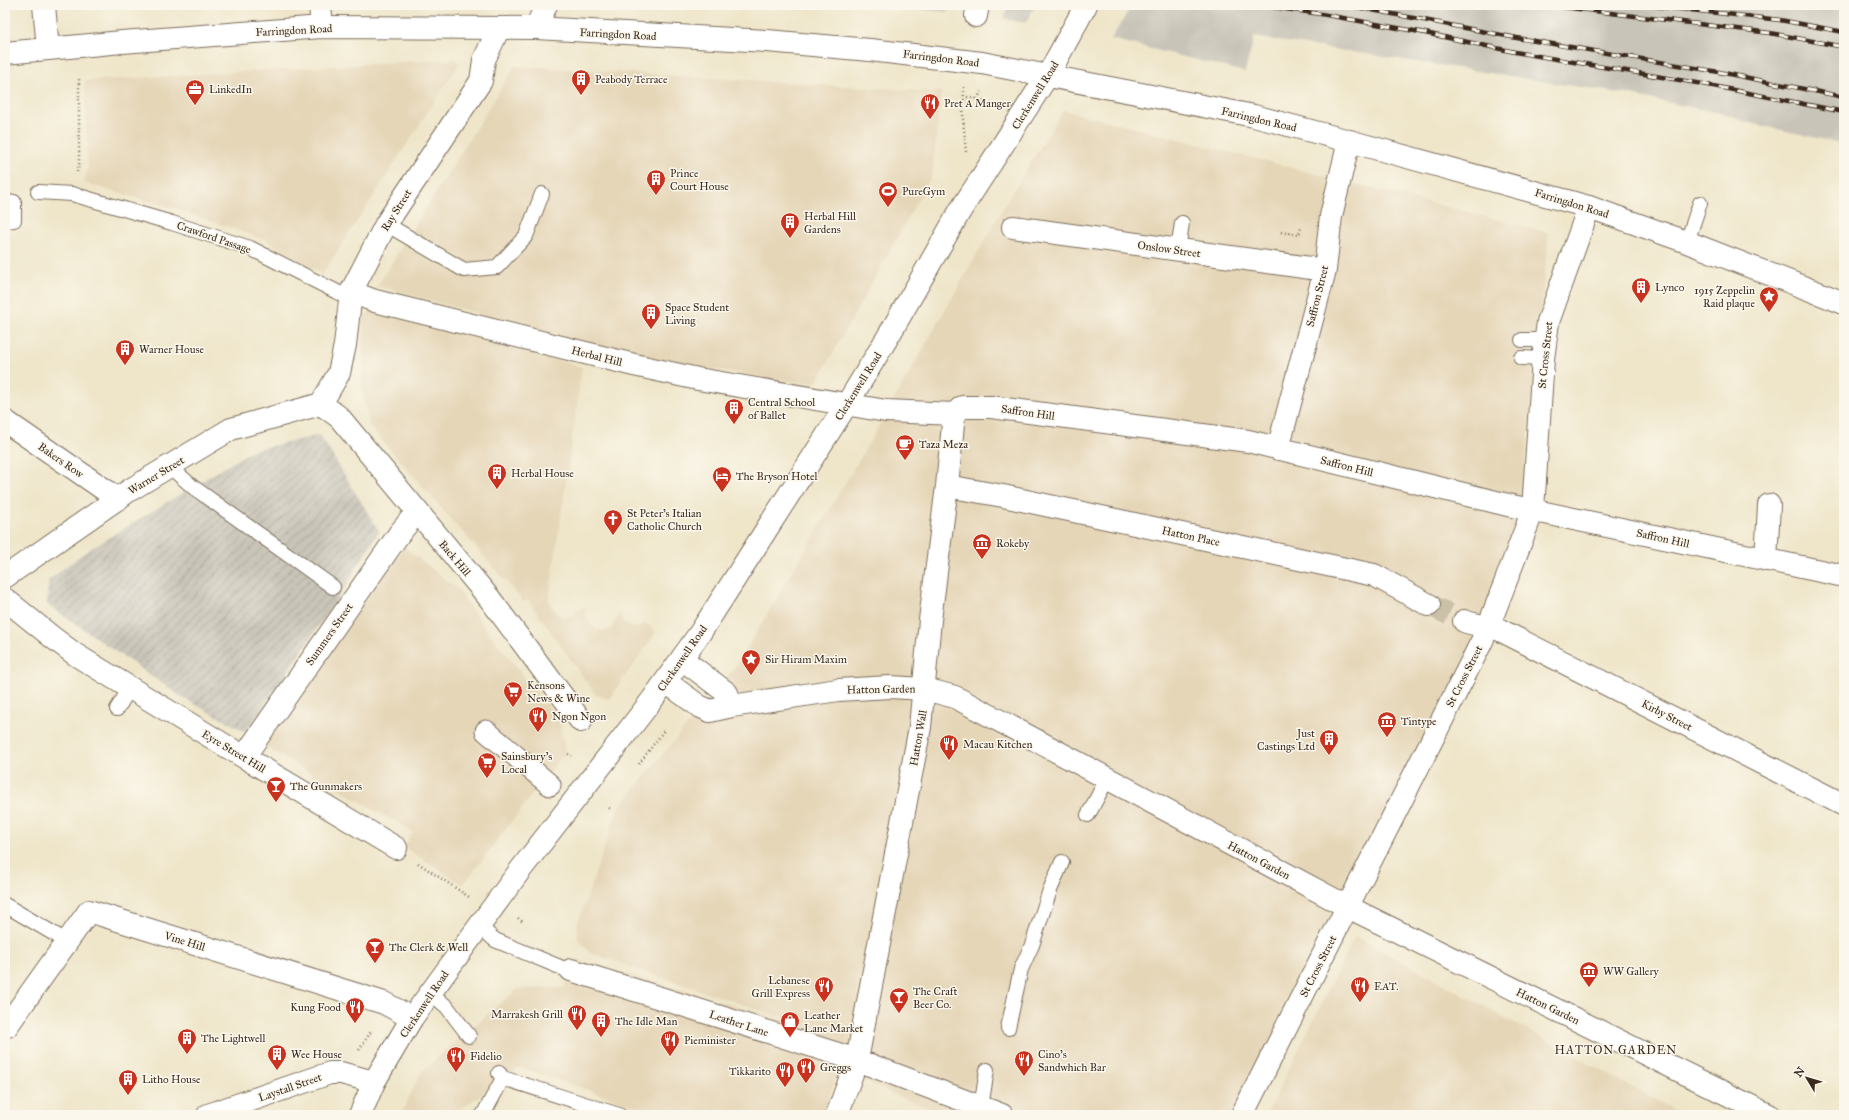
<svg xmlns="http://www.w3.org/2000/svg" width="1849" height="1120" viewBox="0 0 1849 1120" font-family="'IM FELL Great Primer',serif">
<defs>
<pattern id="industrial-furrows" width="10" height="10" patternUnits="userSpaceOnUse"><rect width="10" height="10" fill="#c9c4b8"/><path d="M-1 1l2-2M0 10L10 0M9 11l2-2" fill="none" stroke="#a49f95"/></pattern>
</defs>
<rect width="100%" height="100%" fill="#fbf7ec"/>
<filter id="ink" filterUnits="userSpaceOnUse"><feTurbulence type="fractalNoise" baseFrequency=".025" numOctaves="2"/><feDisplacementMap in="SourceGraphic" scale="8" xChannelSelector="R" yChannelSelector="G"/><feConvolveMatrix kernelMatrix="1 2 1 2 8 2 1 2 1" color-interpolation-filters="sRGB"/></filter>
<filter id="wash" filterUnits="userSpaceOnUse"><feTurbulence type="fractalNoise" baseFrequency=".012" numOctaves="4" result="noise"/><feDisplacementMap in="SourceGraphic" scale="16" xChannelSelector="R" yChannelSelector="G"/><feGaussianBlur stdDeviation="0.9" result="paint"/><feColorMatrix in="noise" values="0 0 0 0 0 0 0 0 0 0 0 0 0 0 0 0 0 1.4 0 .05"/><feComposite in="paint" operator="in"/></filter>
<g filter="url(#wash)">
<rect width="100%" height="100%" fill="#efe6ca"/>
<!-- built -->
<path fill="#e5d6b7" d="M 456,59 L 459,64 L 322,275 L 266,240 L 176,209 L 84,183 L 88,167 L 85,81 Z
M 515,66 L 941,92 L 932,175 L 816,383 L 793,382 L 628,355 L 377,286 Z
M 1063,110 L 1549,233 L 1523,492 L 1523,518 L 1479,635 L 1235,1115 L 945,1115 L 895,1095 L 829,1065 L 838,1071 L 823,1115 L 746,1115 L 739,1113 L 738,1115 L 661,1115 L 520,1067 L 458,1111 L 456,1115 L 401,1115 L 421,1072 L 517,989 L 564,988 L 574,959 L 818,1030 L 590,953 L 578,938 L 577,925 L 618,809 L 737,665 L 878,428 L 1003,208 Z
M 374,306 L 582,367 L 549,601 L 551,606 L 562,618 L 569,617 L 582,607 L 585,608 L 586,618 L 591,625 L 597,630 L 604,631 L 611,629 L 619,613 L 621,613 L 623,622 L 627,625 L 634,628 L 639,627 L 645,623 L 656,633 L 609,699 L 596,695 L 528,600 L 524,602 L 370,427 L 362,393 L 363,319 Z
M 404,547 L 458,589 L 484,627 L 559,719 L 565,752 L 463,885 L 404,847 L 413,832 L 262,745 Z
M 1355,936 L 1678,1112 L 1676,1115 L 1266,1115 Z"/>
<!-- industrial -->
<path fill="url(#industrial-furrows)" d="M 320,435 L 379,531 L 338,598 L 246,732 L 183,698 L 47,604 L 48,581 L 82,554 L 253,450 Z"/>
<!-- railway -->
<path fill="#c9c4b8" d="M 871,5 L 949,5 L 948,12 Z
M 1007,5 L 1036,5 L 1025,23 L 1005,19 Z
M 1132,5 L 1844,5 L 1844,144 L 1741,121 L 1739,118 L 1729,115 L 1626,94 L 1254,37 L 1245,72 L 1111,39 Z"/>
</g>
<g filter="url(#ink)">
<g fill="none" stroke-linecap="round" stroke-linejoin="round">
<!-- minor-tunnel -->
<path stroke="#cbc0a8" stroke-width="22" stroke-dasharray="22 11" stroke-linecap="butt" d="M 1429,605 L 1464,621"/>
<!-- service casing -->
<g stroke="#7a6c5a" stroke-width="16">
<path id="service" d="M 38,192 L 72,194 L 172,223 L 250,248 L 349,298
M 5,221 L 14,220 L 14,202
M 386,224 L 464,270 L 497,267 L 526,236 L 542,194
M 1687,242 L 1700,203
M 1178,250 L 1182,223
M 1522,340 L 1545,340
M 1521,358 L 1543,359
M 170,467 L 193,487 L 333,587
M 117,709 L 130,688
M 1088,815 L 1107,779
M 5,905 L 68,942
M 479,926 L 495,940 L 567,970 L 571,970
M 431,993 L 447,1007 L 469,1036
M 1008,1028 L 1021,969 L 1032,945 L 1050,890 L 1062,862
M 499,1073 L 503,1078 L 619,1115
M 981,1107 L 987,1070
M 483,1115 L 503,1078"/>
</g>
<!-- pedestrian casing -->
<g stroke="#7a6c5a" stroke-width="23">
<path id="pedestrian" d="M 486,731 L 550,785"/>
</g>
<!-- minor casing -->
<g stroke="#7a6c5a" stroke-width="24">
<path id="minor" d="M 44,5 L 48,49
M 320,5 L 322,27
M 976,16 L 978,5
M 536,28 L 546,5
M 1013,227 L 1325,270
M 351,292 L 375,301 L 634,365 L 698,379 L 886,411 L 954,414 L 962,407 L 991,407 L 1248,441 L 1512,506 L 1844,576
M 321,404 L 339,373 L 345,345 L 351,292 L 386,224 L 481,81 L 484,60 L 499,28
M 321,404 L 339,417 L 490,599 L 581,721
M 5,421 L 118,499
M 1278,449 L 1325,270 L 1331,216 L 1349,141
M 947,486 L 1003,496 L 1374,575 L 1429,605
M 1766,560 L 1769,505
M 5,577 L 130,490 L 231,429 L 321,404
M 5,599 L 52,637 L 76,655 L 244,757 L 396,848
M 1464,621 C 1476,626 1488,625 1500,630 L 1844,805
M 244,757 L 399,534 L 416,513
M 571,970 L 857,1060 L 1002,1115
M 7,1026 L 89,911 L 384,1003 L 412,1018
M 208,1115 L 330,1073 L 341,1073 L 374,1082
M 837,1115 L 857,1060 L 920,727 L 930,620 L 947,486 L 954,414
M 1242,1115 L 1481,643 L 1489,625 L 1533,510 L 1543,359 L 1548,322 L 1589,207"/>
</g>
<!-- secondary casing -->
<g stroke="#7a6c5a" stroke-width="24">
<path id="secondary" d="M 666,682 L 699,706 L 710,711 L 732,706 L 727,693 L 682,659
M 732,706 L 838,690 L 890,687 L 925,689 L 955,697 L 1348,907 L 1769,1115"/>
</g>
<!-- primary casing -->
<g stroke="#7a6c5a" stroke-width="24">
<path id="primary" d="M 5,53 L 122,42 L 322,27 L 536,28 L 767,41 L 870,50 L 982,63 L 1254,116 L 1349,141 L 1589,207 L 1687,242 L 1844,303
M 360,1115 L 374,1082 L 412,1018 L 518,873 L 652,700 L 700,633 L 847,404 L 889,335 L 960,211 L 1048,75 L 1086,5"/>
</g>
<!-- path -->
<path stroke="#7a6c5a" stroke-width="2.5" stroke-dasharray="1 3" stroke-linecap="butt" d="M 1433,8 L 1433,5
M 964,87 L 963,118 L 966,152
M 967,97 L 993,104
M 977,99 L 983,89
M 77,172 L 79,165 L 79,79
M 1281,232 L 1299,235 L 1301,228
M 568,754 L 572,756
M 639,764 L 665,729
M 609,808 L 612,810
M 418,863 L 469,897
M 518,918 L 524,923
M 359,1050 L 372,1030"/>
<!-- service -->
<use href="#service" stroke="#fff" stroke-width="14"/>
<!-- pedestrian -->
<use href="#pedestrian" stroke="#fff" stroke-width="21"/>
<!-- minor -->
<use href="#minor" stroke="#fff" stroke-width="22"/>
<!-- secondary -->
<use href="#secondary" stroke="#fff" stroke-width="22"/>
<!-- primary -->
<use href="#primary" stroke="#fff" stroke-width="22"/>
<!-- rail casing -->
<g stroke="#3b2a1e" stroke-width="4.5">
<path id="rail" d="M 1258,5 L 1321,14 L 1420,32 L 1515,52 L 1703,84 L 1844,112
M 1346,5 L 1517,38 L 1719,72 L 1844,97
M 1547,5 L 1770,33 L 1844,47
M 1646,5 L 1780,20 L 1844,32"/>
</g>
<!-- rail -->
<use href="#rail" stroke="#fbf7ec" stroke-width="3" stroke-dasharray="9" stroke-linecap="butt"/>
</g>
</g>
<!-- icons -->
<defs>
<g id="building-pin" transform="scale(1)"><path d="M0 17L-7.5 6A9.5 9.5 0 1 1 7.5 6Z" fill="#c8321e" stroke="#fbf7ec"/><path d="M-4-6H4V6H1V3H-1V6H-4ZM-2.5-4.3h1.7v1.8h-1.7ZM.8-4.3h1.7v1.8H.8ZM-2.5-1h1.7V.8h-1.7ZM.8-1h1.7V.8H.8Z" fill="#fff"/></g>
<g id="office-pin" transform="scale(1)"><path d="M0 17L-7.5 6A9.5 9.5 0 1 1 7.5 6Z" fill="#c8321e" stroke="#fbf7ec"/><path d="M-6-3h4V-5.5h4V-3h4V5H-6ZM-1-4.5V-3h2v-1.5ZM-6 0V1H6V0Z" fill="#fff"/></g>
<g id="restaurant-pin" transform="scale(1)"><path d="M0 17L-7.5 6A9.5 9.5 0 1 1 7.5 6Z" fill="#c8321e" stroke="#fbf7ec"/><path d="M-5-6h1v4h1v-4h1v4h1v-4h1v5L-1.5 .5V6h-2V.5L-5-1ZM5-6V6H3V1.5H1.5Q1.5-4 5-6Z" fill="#fff"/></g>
<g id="stadium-pin" transform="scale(1)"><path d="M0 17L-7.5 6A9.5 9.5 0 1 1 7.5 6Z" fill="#c8321e" stroke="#fbf7ec"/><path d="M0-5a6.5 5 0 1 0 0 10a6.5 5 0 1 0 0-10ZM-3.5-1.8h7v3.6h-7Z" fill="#fff"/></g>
<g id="sight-pin" transform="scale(1)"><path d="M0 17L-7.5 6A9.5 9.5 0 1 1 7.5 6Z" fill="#c8321e" stroke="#fbf7ec"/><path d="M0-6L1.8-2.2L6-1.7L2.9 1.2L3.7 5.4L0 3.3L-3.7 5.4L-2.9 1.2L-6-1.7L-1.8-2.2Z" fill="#fff"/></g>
<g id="cafe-pin" transform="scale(1)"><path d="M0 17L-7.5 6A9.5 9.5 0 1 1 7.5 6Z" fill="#c8321e" stroke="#fbf7ec"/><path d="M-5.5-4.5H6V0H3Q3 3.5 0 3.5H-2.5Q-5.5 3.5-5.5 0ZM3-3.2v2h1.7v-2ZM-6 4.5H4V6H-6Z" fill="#fff"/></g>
<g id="hotel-pin" transform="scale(1)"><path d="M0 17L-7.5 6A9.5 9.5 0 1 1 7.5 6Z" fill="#c8321e" stroke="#fbf7ec"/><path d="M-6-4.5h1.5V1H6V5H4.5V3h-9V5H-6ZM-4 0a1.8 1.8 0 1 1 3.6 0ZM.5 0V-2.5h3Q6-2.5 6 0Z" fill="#fff"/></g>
<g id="church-pin" transform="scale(1)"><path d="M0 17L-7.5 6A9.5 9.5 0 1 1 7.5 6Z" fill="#c8321e" stroke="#fbf7ec"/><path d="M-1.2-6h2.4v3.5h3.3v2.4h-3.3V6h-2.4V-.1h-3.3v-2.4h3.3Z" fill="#fff"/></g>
<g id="museum-pin" transform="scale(1)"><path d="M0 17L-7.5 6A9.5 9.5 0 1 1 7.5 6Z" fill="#c8321e" stroke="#fbf7ec"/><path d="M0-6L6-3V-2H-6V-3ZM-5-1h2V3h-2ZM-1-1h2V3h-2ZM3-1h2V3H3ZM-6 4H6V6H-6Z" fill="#fff"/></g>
<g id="supermarket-pin" transform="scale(1)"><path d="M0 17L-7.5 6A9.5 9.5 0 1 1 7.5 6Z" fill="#c8321e" stroke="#fbf7ec"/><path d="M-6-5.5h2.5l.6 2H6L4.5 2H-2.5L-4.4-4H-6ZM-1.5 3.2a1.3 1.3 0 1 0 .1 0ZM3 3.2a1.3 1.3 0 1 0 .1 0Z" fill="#fff"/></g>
<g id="bar-pin" transform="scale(1)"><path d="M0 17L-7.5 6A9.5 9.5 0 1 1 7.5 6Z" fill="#c8321e" stroke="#fbf7ec"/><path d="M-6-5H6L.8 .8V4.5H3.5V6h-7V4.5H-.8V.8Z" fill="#fff"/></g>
<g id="shop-pin" transform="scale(1)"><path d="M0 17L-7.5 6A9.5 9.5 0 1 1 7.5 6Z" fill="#c8321e" stroke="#fbf7ec"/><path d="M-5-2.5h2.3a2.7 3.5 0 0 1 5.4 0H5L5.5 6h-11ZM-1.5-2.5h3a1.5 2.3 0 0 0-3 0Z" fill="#fff"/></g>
</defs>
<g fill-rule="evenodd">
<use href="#building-pin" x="581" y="79"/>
<use href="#office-pin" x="195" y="89"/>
<use href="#restaurant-pin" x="930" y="103"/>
<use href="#building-pin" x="656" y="179"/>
<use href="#stadium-pin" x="888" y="191"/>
<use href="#building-pin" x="790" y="222"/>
<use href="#building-pin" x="1641" y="287"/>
<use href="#sight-pin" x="1769" y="296"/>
<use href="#building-pin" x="651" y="313"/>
<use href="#building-pin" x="125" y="349"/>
<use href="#building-pin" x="734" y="408"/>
<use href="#cafe-pin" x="905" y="444"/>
<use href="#building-pin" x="497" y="473"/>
<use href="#hotel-pin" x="722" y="476"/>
<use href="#church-pin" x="613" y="519"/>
<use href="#museum-pin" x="982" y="543"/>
<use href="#sight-pin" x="751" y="659"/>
<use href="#supermarket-pin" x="513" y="691"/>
<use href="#restaurant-pin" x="538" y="716"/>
<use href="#museum-pin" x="1387" y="721"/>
<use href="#building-pin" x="1329" y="739"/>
<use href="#restaurant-pin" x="949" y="744"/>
<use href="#supermarket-pin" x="487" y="762"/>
<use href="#bar-pin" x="276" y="786"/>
<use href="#bar-pin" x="375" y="947"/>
<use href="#museum-pin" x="1589" y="971"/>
<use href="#restaurant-pin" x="824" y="986"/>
<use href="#restaurant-pin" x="1360" y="986"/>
<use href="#bar-pin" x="899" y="997"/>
<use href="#restaurant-pin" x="355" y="1007"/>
<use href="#restaurant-pin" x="577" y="1014"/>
<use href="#building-pin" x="601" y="1021"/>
<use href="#shop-pin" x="790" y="1021"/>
<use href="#building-pin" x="187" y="1038"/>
<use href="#restaurant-pin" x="670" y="1040"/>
<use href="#building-pin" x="277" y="1054"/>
<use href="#restaurant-pin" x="456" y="1056"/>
<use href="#restaurant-pin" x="1024" y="1060"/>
<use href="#restaurant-pin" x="806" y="1067"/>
<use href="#restaurant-pin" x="785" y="1071"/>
<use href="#building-pin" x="128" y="1079"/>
</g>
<g text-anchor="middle" stroke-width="3" stroke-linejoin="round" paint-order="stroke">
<!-- street labels -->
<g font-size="11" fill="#3b2a1e" stroke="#fbf7ec">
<text transform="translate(294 30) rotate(-3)" y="4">Farringdon Road</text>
<text transform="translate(618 34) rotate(3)" y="4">Farringdon Road</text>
<text transform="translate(941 58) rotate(7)" y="4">Farringdon Road</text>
<text transform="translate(1035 95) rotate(-58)" y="4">Clerkenwell Road</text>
<text transform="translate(1259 119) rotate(13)" y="4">Farringdon Road</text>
<text transform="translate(1572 203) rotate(17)" y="4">Farringdon Road</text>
<text transform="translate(396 210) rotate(-58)" y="4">Ray Street</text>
<text transform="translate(214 237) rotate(19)" y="4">Crawford Passage</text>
<text transform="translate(1169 249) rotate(8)" y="4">Onslow Street</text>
<text transform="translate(1317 296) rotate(-76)" y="4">Saffron Street</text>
<text transform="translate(1545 355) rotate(-84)" y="4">St Cross Street</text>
<text transform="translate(597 356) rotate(14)" y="4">Herbal Hill</text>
<text transform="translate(858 386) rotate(-58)" y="4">Clerkenwell Road</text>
<text transform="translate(1028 412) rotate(8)" y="4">Saffron Hill</text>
<text transform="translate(61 460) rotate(35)" y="4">Bakers Row</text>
<text transform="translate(1347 466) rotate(14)" y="4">Saffron Hill</text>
<text transform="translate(156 475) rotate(-31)" y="4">Warner Street</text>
<text transform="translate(1191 536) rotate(12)" y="4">Hatton Place</text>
<text transform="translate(1663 538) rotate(12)" y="4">Saffron Hill</text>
<text transform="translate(455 558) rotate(50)" y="4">Back Hill</text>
<text transform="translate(329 634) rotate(-55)" y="4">Summers Street</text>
<text transform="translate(682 658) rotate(-55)" y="4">Clerkenwell Road</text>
<text transform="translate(1464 676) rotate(-63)" y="4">St Cross Street</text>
<text transform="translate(881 689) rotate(-1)" y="4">Hatton Garden</text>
<text transform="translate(1667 715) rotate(27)" y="4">Kirby Street</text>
<text transform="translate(918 738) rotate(-80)" y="4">Hatton Wall</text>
<text transform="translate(234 751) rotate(31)" y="4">Eyre Street Hill</text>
<text transform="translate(1259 860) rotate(28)" y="4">Hatton Garden</text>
<text transform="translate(185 941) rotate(17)" y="4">Vine Hill</text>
<text transform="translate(1318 966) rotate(-63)" y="4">St Cross Street</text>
<text transform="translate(424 1004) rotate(-56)" y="4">Clerkenwell Road</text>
<text transform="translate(1548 1006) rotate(26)" y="4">Hatton Garden</text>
<text transform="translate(739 1023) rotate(18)" y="4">Leather Lane</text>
<text transform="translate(290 1087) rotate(-19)" y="4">Laystall Street</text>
</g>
<!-- poi labels -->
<g font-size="11" fill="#3b2a1e" stroke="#fbf7ec" text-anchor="start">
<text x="595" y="83">Peabody Terrace</text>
<text x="209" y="93">LinkedIn</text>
<text x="944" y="107">Pret A Manger</text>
<text x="670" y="177">Prince<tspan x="670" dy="13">Court House</tspan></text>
<text x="902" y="195">PureGym</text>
<text x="804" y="220">Herbal Hill<tspan x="804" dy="13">Gardens</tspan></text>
<text x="1655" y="291">Lynco</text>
<text x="1755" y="294" text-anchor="end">1915 Zeppelin<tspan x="1755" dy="13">Raid plaque</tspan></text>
<text x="665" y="311">Space Student<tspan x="665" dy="13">Living</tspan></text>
<text x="139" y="353">Warner House</text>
<text x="748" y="406">Central School<tspan x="748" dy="13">of Ballet</tspan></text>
<text x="919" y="448">Taza Meza</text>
<text x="511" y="477">Herbal House</text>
<text x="736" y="480">The Bryson Hotel</text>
<text x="627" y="517">St Peter's Italian<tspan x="627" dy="13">Catholic Church</tspan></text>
<text x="996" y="547">Rokeby</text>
<text x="765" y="663">Sir Hiram Maxim</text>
<text x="527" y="689">Kensons<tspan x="527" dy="13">News &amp; Wine</tspan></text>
<text x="552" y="720">Ngon Ngon</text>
<text x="1401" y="725">Tintype</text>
<text x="1315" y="737" text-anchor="end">Just<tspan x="1315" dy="13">Castings Ltd</tspan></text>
<text x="963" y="748">Macau Kitchen</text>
<text x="501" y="760">Sainsbury's<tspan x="501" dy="13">Local</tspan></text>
<text x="290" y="790">The Gunmakers</text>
<text x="389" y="951">The Clerk &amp; Well</text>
<text x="1603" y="975">WW Gallery</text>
<text x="810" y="984" text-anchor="end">Lebanese<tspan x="810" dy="13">Grill Express</tspan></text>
<text x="1374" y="990">EAT.</text>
<text x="913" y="995">The Craft<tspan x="913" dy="13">Beer Co.</tspan></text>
<text x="341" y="1011" text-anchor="end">Kung Food</text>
<text x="563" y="1018" text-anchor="end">Marrakesh Grill</text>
<text x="804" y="1019">Leather<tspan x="804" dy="13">Lane Market</tspan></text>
<text x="615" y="1025">The Idle Man</text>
<text x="201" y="1042">The Lightwell</text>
<text x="684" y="1044">Pieminister</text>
<text x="291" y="1058">Wee House</text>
<text x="1038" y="1058">Cino's<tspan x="1038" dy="13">Sandwhich Bar</tspan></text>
<text x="470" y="1060">Fidelio</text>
<text x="820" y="1071">Greggs</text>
<text x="771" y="1075" text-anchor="end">Tikkarito</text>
<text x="142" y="1083">Litho House</text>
</g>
<!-- neighbourhood labels -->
<g font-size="12" letter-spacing="1" fill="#3b2a1e" stroke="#fbf7ec">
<text x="1616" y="1054">HATTON GARDEN</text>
</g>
</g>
<!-- margin -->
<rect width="1849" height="1120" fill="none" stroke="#fbf7ec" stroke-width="20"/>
<!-- north arrow -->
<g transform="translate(1807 1078) rotate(308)" stroke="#fbf7ec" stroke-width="3" paint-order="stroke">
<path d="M0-3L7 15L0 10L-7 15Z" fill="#3b2a1e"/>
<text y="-6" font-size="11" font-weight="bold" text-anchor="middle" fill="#3b2a1e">N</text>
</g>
</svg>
